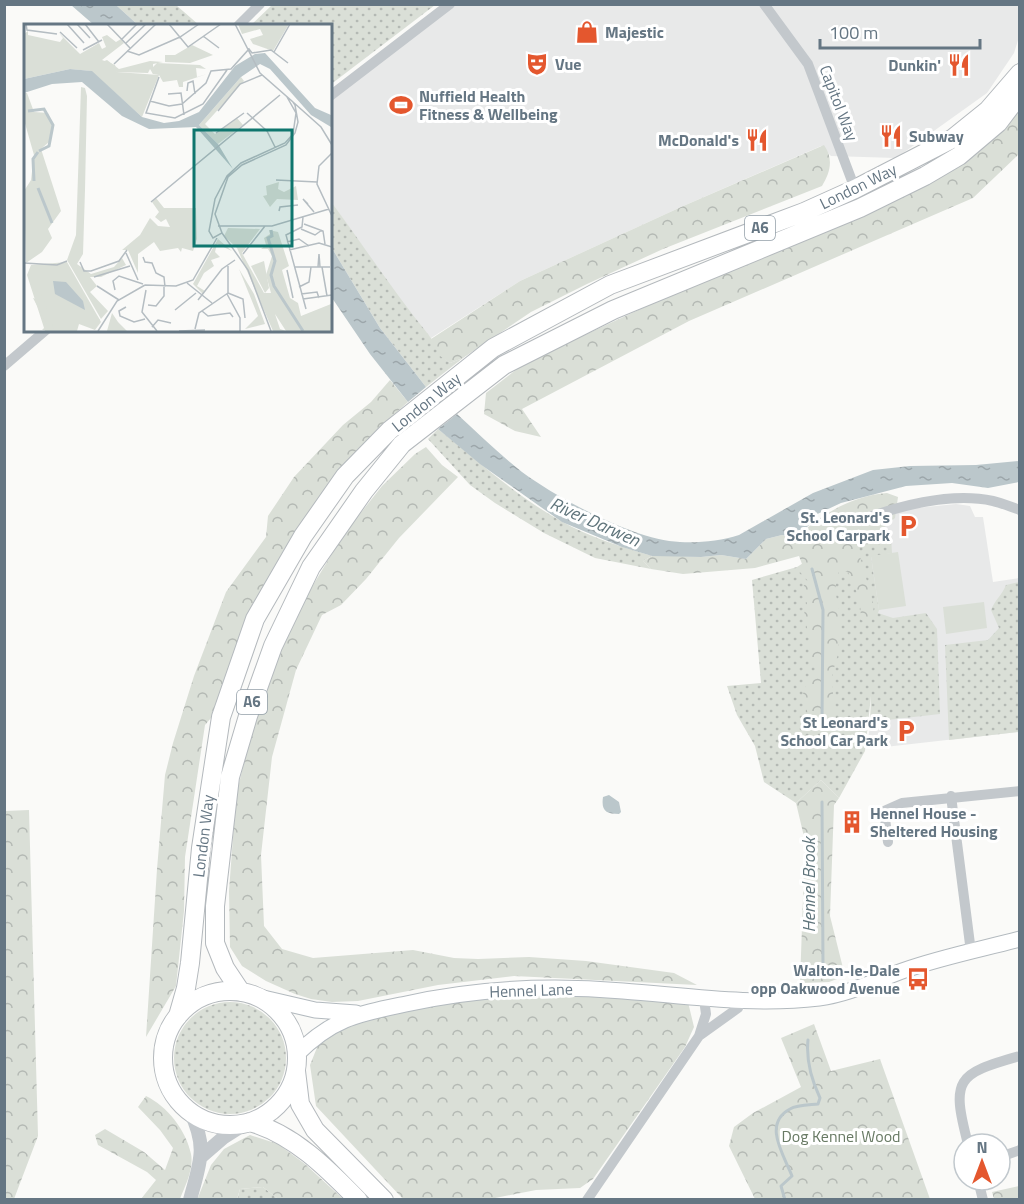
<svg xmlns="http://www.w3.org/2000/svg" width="1024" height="1204" viewBox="0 0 1024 1204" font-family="'Titillium Web',sans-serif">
<defs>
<pattern id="grass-dots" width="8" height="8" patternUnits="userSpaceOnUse" patternTransform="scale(1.5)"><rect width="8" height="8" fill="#dadfd7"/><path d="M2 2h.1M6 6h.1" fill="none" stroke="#b4b9b4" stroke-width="1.8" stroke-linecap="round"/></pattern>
<pattern id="forest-crowns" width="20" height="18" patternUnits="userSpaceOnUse" patternTransform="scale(1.5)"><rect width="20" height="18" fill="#dadfd7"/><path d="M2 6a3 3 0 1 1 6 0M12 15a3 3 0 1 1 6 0" fill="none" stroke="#b4b9b4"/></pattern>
<pattern id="water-ripples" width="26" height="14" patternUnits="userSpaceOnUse" patternTransform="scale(1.5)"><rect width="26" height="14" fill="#bbc7cb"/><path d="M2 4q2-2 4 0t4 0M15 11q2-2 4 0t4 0" fill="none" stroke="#9ca6aa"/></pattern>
</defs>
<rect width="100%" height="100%" fill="#fafaf8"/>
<!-- built -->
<path fill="#e8e9e9" d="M 451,5 L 1019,5 L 1019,37 L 1014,53 L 987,93 L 896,158 L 831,156 L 821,146 L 681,207 L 520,281 L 431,338 L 402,303 L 330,200 L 330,101 Z
M 956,504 L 970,506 L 975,517 L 983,517 L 993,582 L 1019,578 L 1019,732 L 867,749 L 872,708 L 870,662 L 861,610 L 865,524 L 906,509 Z"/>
<!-- grass -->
<path fill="url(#grass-dots)" d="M 116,5 L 176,5 L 199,25 L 138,25 Z
M 272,5 L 272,4 L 435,5 L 330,85 L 330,26 L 251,25 Z
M 330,200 C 363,245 393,291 428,334 C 437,345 437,354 450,363 L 463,358 L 426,387 L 380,328 L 330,245 Z
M 438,429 C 478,461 516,496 561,521 C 589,537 622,547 652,556 L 643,561 L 651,569 L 595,558 L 544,533 L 495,503 L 470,485 L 428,439 Z
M 847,535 L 849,544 L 891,536 L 892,553 L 871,557 L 879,610 L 878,613 L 893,618 L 926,613 L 937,629 L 940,714 L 870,722 L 871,696 L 865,751 L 839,798 L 821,780 L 796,803 L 764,782 L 755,746 L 737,715 L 727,686 L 761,683 L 752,580 L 797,567 Z
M 1019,582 L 1019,732 L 949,740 L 945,645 L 988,640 L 999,628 L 991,610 C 995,600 1002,595 1006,585 Z
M174 1058a56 56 0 1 1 112 0a56 56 0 1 1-112 0Z
M 263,1187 L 278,1199 L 237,1200 L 240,1189 Z"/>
<!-- forest -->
<path fill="url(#forest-crowns)" d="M 1019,109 L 1019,154 L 973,198 L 689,321 L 522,409 L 541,437 L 515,431 L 484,414 L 486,393 L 526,362 L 712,276 L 819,232 Z
M 824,145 C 834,159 830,173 822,186 L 663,249 L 587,284 L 531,312 L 463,358 L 450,363 L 440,356 L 431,339 L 520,281 L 681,207 Z
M 390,380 L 408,402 L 389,419 L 330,482 L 284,550 L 242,629 L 211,718 L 205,725 L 185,857 L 184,911 L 176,986 L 146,1037 L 157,869 L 165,775 L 173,743 L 194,676 L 226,592 L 266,537 L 268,516 L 294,477 L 343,425 L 371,402 Z
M 426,447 L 442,465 L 458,477 L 399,538 L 366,579 L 341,605 L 322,615 L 296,670 L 272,757 L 261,855 L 264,926 L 282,949 L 313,958 L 413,950 L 454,958 L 478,959 L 529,957 L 586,961 L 674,973 L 697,985 L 514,976 L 438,985 L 358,1001 L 332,1002 L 311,999 L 295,994 L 266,981 L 242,966 L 230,947 L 229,891 L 236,796 L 248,746 L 271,672 L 310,590 L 344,534 L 382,486 L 415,454 Z
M 887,493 L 898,497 L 895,518 L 872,538 L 857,546 L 874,606 L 871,623 L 861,620 L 860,600 L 848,572 L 839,569 L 835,590 L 840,614 L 838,654 L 832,675 L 834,713 L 828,724 L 820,725 L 808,715 L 803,694 L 809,676 L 818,668 L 810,658 L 811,646 L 804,614 L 807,603 L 799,591 L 808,581 L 799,571 L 802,564 L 799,556 L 755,568 L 683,574 L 651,569 L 643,561 L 652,556 L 661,555 L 701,557 L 721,555 L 746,559 L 766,539 L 782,535 L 796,538 C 819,515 854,495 887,493 Z
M 821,780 L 839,798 L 834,805 L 830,916 L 845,976 L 829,982 L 800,983 L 805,841 L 796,803 Z
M 29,810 L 38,1136 L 14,1199 L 5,1199 L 5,811 Z
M 576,992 L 688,1002 L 694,1027 L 685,1047 L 593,1179 L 580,1188 L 536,1190 L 490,1199 L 403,1199 L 316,1106 L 310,1065 L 320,1040 L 355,1021 L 470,997 Z
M 814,1024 L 831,1071 L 880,1059 L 930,1199 L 755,1199 L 729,1146 L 734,1127 L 753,1113 L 801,1087 L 781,1038 Z
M 146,1096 C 167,1106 186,1130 191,1154 C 194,1169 185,1186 180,1199 L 141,1199 L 156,1180 L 147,1172 L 98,1145 L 95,1135 L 105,1129 L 144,1152 L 165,1170 L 173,1148 L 160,1130 L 138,1107 Z
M 250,1135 L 278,1144 L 305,1164 L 343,1199 L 278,1199 L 263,1187 L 240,1189 L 237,1199 L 197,1200 L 211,1165 L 224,1149 Z
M 1019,1186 L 1019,1199 L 994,1199 L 992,1192 Z"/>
<!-- green -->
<path fill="#dadfd7" d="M 898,552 L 906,606 L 879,610 L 871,556 Z
M 984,602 L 987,628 L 946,634 L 943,607 Z"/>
<!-- water -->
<path fill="url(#water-ripples)" d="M 71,5 L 116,5 L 138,25 L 94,25 Z
M 330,245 L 380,328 L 426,387 L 408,402 L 370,354 L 330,295 Z
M 457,414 C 478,433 499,454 522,472 C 559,499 634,540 680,542 C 699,543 721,541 739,535 L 813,493 L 873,470 L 910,466 L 976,465 L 1019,461 L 1019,482 L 988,488 L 952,483 L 906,486 L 841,503 L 811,517 L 809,525 L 796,538 L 782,535 L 766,539 L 746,559 L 721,555 L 701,557 L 652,556 L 622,547 L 562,522 L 480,464 L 438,429 Z
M 609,795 L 619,802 L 621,812 L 619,814 C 606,814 601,811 603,797 Z"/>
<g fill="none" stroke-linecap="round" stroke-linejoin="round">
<!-- stream -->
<path stroke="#bbc7cb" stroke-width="3" d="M 797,532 L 801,542
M 812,569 L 823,610 L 822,721
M 822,802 L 823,967
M 785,1200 L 781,1186 L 792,1176 C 784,1155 762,1124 790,1109 C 797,1105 809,1105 818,1104 L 820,1098 C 812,1081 806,1059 808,1040"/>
<!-- secondary casing -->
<g stroke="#b3babf" stroke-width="17">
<path id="secondary" d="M 259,997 L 315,1010 L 356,1013
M 297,1054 C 333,1018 358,1014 406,1004 C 477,988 551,985 623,991 C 689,996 753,1006 819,998 C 849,994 877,980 905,970 C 942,957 982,949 1020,939"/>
</g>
<!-- trunk casing -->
<g stroke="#b4b9bd" stroke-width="20">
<path id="trunk" d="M163 1058a67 67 0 1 1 134 0a67 67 0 1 1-134 0Z
M 241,992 L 225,968 L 215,943 L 215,906 L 230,777 L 248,716 L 273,646 L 311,567 L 364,491 L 402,444 L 504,365 L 613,310 L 860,208 L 925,176 L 959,156 L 998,123 L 1020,94
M 178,1016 L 186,988 L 190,963 L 201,848 L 221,717 L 255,619 L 303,536 L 345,476 L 390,430 L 493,348 L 610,285 L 804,212 L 855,189 L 952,139 L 988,110 L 1020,73
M 296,1071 L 300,1104 L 315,1130 L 384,1200
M 250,1122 C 293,1134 327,1168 358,1200"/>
</g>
<!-- minor -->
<path stroke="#c3c8cc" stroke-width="10" d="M 764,4 L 808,64 L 855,189
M 238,26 L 260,4
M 330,96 L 450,4
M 4,366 L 46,330
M 861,520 C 899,506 952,492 993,501 C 1002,503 1011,507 1020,510
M 951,796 L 971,952
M 888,842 L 884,811 L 902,803 L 1020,791
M 699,1036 L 738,1008 L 741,1001
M 968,1144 C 951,1079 956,1074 1020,1056
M 1000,1157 L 1020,1150
M 978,1180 L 983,1200
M 587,1200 L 699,1036 L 706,1014 L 704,999"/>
<!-- tertiary -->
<path stroke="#c3c8cc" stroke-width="14" d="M 190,1111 C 208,1148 200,1162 190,1200
M 202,1156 L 224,1137 L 246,1123"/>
<!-- secondary -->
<use href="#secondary" stroke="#fff" stroke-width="15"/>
<!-- trunk -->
<use href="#trunk" stroke="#fff" stroke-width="18"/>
</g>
<!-- icons -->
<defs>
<g id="shop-bare" transform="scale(1.8)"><path d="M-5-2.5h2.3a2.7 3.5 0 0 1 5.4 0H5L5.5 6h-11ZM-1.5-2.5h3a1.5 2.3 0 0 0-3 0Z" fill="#e4572e" stroke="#fff" stroke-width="2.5" paint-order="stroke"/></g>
<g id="theatre-bare" transform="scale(1.8)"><path d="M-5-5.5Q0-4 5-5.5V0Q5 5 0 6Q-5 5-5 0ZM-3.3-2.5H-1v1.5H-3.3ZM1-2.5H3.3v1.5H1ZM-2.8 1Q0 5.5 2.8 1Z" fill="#e4572e" stroke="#fff" stroke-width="2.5" paint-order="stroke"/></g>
<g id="restaurant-bare" transform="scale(1.8)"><path d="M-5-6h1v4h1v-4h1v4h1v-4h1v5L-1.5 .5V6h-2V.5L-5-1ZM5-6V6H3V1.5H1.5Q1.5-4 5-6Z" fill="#e4572e" stroke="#fff" stroke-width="2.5" paint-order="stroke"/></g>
<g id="stadium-bare" transform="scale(1.8)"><path d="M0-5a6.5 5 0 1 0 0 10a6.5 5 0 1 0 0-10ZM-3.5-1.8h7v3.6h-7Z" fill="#e4572e" stroke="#fff" stroke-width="2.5" paint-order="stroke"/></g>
<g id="parking-bare" transform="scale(1.8)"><path d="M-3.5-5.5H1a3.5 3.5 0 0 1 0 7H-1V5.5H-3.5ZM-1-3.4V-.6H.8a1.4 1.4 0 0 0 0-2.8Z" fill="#e4572e" stroke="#fff" stroke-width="2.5" paint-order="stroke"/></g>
<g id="building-bare" transform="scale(1.8)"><path d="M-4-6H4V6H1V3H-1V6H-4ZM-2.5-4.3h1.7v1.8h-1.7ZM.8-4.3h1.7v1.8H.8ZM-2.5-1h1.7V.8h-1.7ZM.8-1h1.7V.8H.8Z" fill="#e4572e" stroke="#fff" stroke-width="2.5" paint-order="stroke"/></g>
<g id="bus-bare" transform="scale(1.8)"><path d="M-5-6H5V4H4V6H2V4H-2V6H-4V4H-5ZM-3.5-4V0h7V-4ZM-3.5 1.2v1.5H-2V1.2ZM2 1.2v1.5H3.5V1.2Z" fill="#e4572e" stroke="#fff" stroke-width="2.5" paint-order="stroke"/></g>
</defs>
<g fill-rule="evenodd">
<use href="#shop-bare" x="587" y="32"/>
<use href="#theatre-bare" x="537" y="64"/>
<use href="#restaurant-bare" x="959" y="65"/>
<use href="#stadium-bare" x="401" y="105"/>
<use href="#restaurant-bare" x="891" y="136"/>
<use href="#restaurant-bare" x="757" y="140"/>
<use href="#parking-bare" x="908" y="526"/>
<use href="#parking-bare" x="906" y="731"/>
<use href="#building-bare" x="852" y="822"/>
<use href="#bus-bare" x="918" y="979"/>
</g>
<g text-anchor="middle" stroke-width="6" stroke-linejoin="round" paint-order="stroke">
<!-- shield labels -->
<g fill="#fff" stroke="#939fa8" stroke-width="1.5">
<rect x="745" y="216" width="30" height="24" rx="4.5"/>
<rect x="237" y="690" width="30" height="24" rx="4.5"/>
</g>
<g font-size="15" font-weight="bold" fill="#657683">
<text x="760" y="233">A6</text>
<text x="252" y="707">A6</text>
</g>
<!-- poi labels -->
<g font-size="16" font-weight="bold" fill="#657683" stroke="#fff" text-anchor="start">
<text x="605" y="38">Majestic</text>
<text x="555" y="70">Vue</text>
<text x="941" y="71" text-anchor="end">Dunkin'</text>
<text x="419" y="102">Nuffield Health<tspan x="419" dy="18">Fitness &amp; Wellbeing</tspan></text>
<text x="909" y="142">Subway</text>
<text x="739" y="146" text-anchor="end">McDonald's</text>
<text x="890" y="523" text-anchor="end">St. Leonard's<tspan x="890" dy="18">School Carpark</tspan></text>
<text x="888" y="728" text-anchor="end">St Leonard's<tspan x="888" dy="18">School Car Park</tspan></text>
<text x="870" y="819">Hennel House -<tspan x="870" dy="18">Sheltered Housing</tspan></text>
<text x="900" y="976" text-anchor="end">Walton-le-Dale<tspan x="900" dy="18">opp Oakwood Avenue</tspan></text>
</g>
<!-- street labels -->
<g font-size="16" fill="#657683" stroke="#fff">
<text transform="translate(839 103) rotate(69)" y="6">Capitol Way</text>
<text transform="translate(858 186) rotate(-26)" y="6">London Way</text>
<text transform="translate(426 402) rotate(-39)" y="6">London Way</text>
<text transform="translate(203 836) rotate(-83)" y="6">London Way</text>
<text transform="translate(531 990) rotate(-2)" y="6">Hennel Lane</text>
</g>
<!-- park labels -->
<g font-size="16" fill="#687a64" stroke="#fff">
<text x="841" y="1142">Dog Kennel Wood</text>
</g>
<!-- water labels -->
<g font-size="18" font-style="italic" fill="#60757c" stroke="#fff">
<text transform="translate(595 522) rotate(24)" y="6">River Darwen</text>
<text transform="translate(809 885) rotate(-90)" y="6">Hennel Brook</text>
</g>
</g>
<!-- overview -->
<g transform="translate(24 24)">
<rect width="308" height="308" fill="#fafaf8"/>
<path d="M 133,39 L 176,41 L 182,45 L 172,44 L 173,53 L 183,50 L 159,58 L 159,63 L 155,63 L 153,56 L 139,58 L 135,51 L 129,50 L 127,45 ZM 217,53 L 220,57 L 181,100 L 191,110 L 213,94 L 219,101 L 194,120 L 175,101 ZM 255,158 L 254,165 L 260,168 L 272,162 L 274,176 L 253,175 L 246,183 L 239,172 L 243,171 L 242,162 ZM 240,237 L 245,264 L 241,269 L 227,242 ZM 43,238 L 77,298 L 71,306 L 55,300 L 53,307 L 21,307 L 3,251 L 7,241 Z" fill="#dadfd7"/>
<path d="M 83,36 L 95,45 L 126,37 L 139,38 L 129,40 L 129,50 L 126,45 L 124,49 L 93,48 L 75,39 ZM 57,63 L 61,64 L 63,72 L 61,166 L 59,230 L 53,240 L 67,250 L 90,243 L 98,234 L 102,241 L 77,253 L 66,253 L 73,262 L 66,268 L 84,287 L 77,295 L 43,236 L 52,211 ZM 132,174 L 140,184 L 172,184 L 173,215 L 169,227 L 158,224 L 157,228 L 154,224 L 136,227 L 130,218 L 114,230 L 114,249 L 104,226 L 98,226 L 116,211 L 126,194 L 134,202 L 146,203 L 142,195 L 137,198 L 131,193 L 135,188 L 128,178 ZM 204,204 L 236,205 L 218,229 L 240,269 L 247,269 L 242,251 L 248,232 L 244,225 L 237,225 L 242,221 L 240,214 L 246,210 L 245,206 L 254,208 L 265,242 L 258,246 L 266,274 L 274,279 L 277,292 L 307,280 L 307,307 L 262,307 L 251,290 L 256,305 L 262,307 L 249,307 L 213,224 L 200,212 ZM 194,215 L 208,227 L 193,220 L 191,228 L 196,233 L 187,236 L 190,242 L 180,249 L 173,262 L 181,267 L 179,270 L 169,260 ZM 215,245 L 230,270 L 241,300 L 221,305 L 234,292 ZM 12,261 L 21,278 L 30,307 L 18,306 L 23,301 L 9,274 L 15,276 ZM 56,269 L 76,296 L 72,301 L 30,273 L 33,270 L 52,282 L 58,280 ZM 88,289 L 94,298 L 103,307 L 83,307 Z" fill="#dadfd7"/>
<path d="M 214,0 L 265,0 L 249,27 L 229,20 L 226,15 L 239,11 L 236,5 L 218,10 ZM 4,7 L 4,11 L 36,18 L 39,14 L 35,9 L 56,30 L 75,19 L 78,25 L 82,23 L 78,13 L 83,11 L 92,18 L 97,15 L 100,19 L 78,36 L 91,41 L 93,48 L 135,51 L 118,93 L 67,47 L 46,45 L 0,55 L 0,10 ZM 168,21 L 189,31 L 166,39 L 141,38 L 141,31 L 151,31 ZM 0,69 L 3,69 L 10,88 L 24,89 L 28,101 L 26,117 L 17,125 L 37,187 L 24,205 L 28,214 L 18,228 L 2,239 L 0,167 L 7,156 L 10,131 L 0,96 Z" fill="#dadfd7"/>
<path d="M 241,29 L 291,84 L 307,91 L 307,103 L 287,91 L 246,45 L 236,40 L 217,53 L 175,101 L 194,120 L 209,145 L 172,103 L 125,105 L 98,92 L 58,58 L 28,60 L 0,69 L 0,55 L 46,45 L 68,47 L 118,93 L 140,99 L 155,97 L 175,88 L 211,42 L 231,30 ZM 29,257 L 42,258 L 59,277 L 61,286 L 31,270 Z" fill="#bbc7cb"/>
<path fill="none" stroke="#bbc7cb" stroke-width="3" d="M 4,87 L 20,85 L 29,101 L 25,122 L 15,127M 10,157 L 9,135 L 14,128M 14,164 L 28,199M 247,206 L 248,212 L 244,214 L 251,237 L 247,251 L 250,262 L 279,307"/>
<path fill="none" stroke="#b5bdc2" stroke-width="1.5" d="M 2,0 L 3,6 L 33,10M 43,0 L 60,19M 53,0 L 66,14M 61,0 L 75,18M 83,0 L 106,24M 145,0 L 164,23 L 197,0M 211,0 L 236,49 L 269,78 L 271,81 L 274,98 L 271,109 L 262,121 L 218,141 L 204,153 L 191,190 L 198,209 L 189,214 L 185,207 L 191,175 L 203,152 L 217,139 L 261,119 L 269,110 L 272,89 L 263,73M 36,8 L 53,24M 179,12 L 195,24M 98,15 L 113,0M 102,19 L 122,0M 59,26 L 78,16M 103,27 L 115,31 L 156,13 L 175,0M 250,28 L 266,0M 90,40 L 132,0M 135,53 L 122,89 L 151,94 L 179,80 L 203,46M 163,67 L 164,59 L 169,57 L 171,70M 144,70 L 157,69 L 160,91M 126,77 L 145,82 L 158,80 L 182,59 L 187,47 L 207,45 L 225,25 L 228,29 L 247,26 L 264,39M 269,78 L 297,103 L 308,121M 194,87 L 216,60 L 238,51M 223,89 L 243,107 L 251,123M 192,109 L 220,89M 308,129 L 295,142 L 293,160 L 308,192M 252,156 L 293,158M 127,178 L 256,71M 284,180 L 279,175 L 290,188M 255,187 L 256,183 L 274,181M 279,193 L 278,203 L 262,211 L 282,285M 280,200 L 299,207 L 301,220M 194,202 L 248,202 L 305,185M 277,205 L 291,211 L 298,206M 198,209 L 224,246 L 247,307M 263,218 L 275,215 L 285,222M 265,226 L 295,219 L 308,223M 308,226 L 308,254M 102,229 L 114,256M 219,230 L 241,202M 119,233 L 121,238 L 128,239 L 132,249 L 140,253 L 141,263M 56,238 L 60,247 L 67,247 L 95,237 L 103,226M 0,239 L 33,241 L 43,237M 204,242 L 204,269M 270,243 L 306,243M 294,243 L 295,230 L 296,243M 298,243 L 303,272M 263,246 L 269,274M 70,253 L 106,242M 163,259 L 188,279M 121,261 L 152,262 L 169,256 L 193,214M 73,262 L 95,276M 275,263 L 285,258 L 287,243M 91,266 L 89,257 L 95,252 L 119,260M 122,266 L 118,288 L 133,307M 204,269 L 219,275 L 221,294M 203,270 L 216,294 L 216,307M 277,270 L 293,268 L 295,274M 279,275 L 308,271M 174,276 L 198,245 L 211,236M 124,281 L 132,282 L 140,272 L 140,262M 102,283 L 95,287 L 96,292 L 110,298 L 121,295M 151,286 L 172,269M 178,287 L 184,292 L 206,289 L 209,293M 128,303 L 134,296 L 147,299M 171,305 L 175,289 L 204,269M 74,307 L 93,277 L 121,261M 155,307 L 181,306"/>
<path fill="#0f766e" fill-opacity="0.15" stroke="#0f766e" stroke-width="3" d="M 170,106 L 268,106 L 268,222 L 170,222 Z"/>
<rect width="308" height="308" fill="none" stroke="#657683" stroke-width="3"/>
</g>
<!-- border -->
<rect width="1024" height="1204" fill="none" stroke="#657683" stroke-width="12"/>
<!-- north arrow -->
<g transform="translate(982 1162)"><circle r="28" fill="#ffffff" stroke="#c1c8cd" stroke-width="1.5"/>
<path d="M0-4.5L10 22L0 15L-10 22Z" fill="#e4572e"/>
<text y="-9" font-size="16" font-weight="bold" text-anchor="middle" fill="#657683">N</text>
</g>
<!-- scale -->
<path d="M820 39v9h160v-9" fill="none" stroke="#657683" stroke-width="3"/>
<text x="829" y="39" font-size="18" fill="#657683" stroke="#ffffff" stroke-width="4.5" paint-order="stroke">100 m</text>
</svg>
